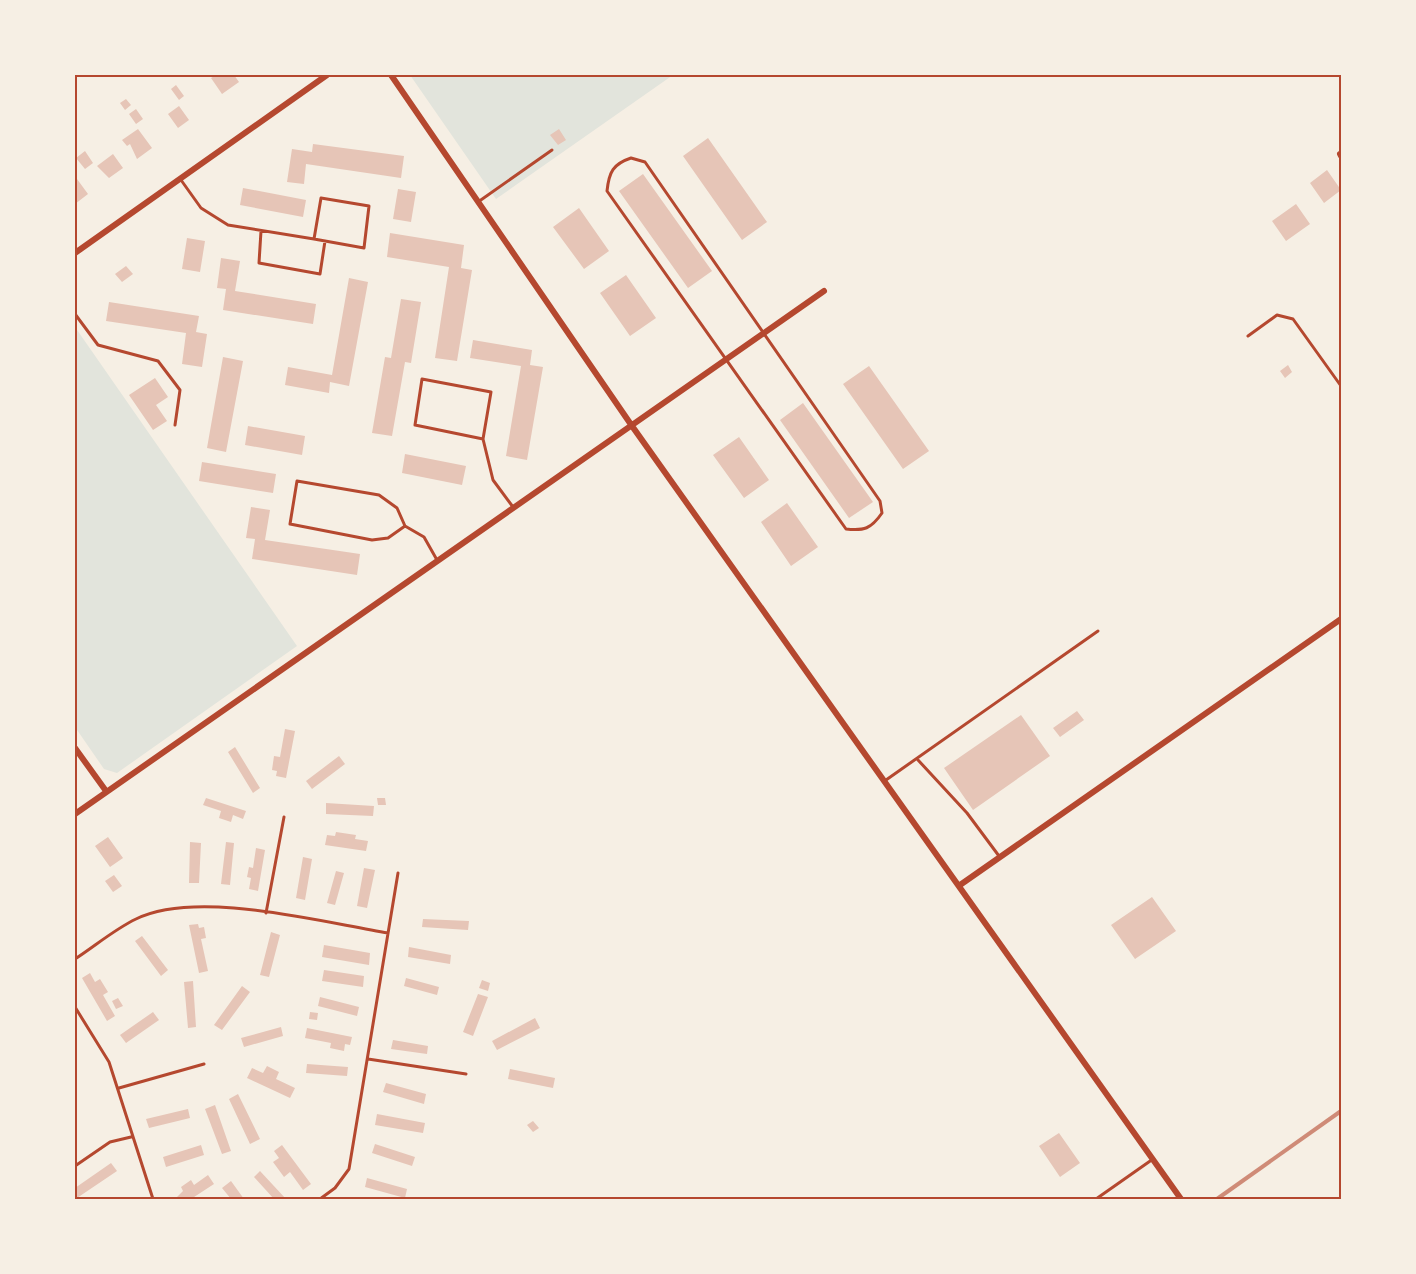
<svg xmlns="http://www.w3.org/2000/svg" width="1416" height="1274" viewBox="0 0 1416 1274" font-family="Spectral,serif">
<rect width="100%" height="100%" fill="#f6efe4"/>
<!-- green -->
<path fill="#e2e4dc" d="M 410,75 L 673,75 L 496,199 Z
M 75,327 L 297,646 L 117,773 L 104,769 L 75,727 Z"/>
<!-- building -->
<path fill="#e6c5b7" d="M 216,75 L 234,75 L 239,82 L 222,94 L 211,78 Z
M 176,85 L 184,96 L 179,100 L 171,89 Z
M 126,99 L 131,105 L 125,110 L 120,103 Z
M 179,106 L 189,120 L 178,128 L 168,114 Z
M 136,109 L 143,119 L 136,124 L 129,114 Z
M 138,129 L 152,148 L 137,159 L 130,144 L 127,146 L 122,140 Z
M 559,129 L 566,140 L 558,145 L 550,135 Z
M 708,138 L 767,222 L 742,240 L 683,156 Z
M 313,144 L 404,156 L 401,178 L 306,164 L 304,184 L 287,182 L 292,149 L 312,152 Z
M 85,151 L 93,163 L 85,169 L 76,158 Z
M 113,154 L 123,168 L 109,178 L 97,166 Z
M 1327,170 L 1341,190 L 1324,203 L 1310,183 Z
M 643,174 L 712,271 L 688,288 L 619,191 Z
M 77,179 L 88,194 L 75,204 L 75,180 Z
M 243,188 L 306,200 L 303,217 L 240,205 Z
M 398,189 L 416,192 L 411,222 L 393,219 Z
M 1296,204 L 1310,224 L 1286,241 L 1272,221 Z
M 579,208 L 609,251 L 584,269 L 553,227 Z
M 390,233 L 464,245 L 461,268 L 472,270 L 457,361 L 435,358 L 449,267 L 387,257 Z
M 187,238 L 205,241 L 200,272 L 182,269 Z
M 221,258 L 240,261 L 235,291 L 316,304 L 313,324 L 223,310 L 226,289 L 217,288 Z
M 126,266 L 133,274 L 122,282 L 115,274 Z
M 626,275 L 656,318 L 630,336 L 600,293 Z
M 349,278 L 368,282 L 349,386 L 330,382 L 329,393 L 285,385 L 288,367 L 332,375 Z
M 401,299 L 421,302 L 411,363 L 405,362 L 392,436 L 372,433 L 385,357 L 391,358 Z
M 109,302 L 199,316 L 196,332 L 207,334 L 202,367 L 182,364 L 186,333 L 106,321 Z
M 473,340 L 532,350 L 530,365 L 543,367 L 527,460 L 506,456 L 521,366 L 470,358 Z
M 223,357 L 243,361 L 226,452 L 207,448 Z
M 1288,365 L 1292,372 L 1285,378 L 1280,371 Z
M 869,366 L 929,451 L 903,469 L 843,384 Z
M 155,378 L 168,397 L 156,405 L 167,421 L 153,430 L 129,395 Z
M 803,403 L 873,502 L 849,518 L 780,420 Z
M 248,426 L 305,436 L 302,455 L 245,445 Z
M 739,437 L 769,480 L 744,498 L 713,455 Z
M 405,454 L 466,466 L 462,485 L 402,473 Z
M 202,462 L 276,474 L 273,493 L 199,481 Z
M 787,503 L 818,547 L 791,566 L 761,522 Z
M 251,507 L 270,510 L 265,540 L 360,554 L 357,575 L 252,559 L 255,539 L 246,538 Z
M 1077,711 L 1084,720 L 1060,737 L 1053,728 Z
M 1021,715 L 1050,756 L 973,810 L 944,768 Z
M 285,729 L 295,731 L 286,778 L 276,776 L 277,771 L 272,770 L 274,756 L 280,757 Z
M 235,747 L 260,788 L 253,793 L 228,752 Z
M 339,756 L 345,764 L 312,789 L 306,781 Z
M 206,798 L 246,811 L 243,819 L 233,815 L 231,822 L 219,818 L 221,811 L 203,805 Z
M 377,798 L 385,798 L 386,805 L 378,805 Z
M 326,803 L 374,806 L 373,816 L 326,814 Z
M 336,832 L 356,835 L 355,839 L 368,841 L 366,851 L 325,845 L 327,835 L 335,836 Z
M 108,837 L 123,858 L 110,867 L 95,846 Z
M 190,842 L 201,843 L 199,883 L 189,883 Z
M 226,842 L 234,843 L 230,885 L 221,884 Z
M 256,848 L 265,850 L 258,891 L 249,889 L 251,878 L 247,877 L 249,867 L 253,868 Z
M 303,857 L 312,859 L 305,900 L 296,898 Z
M 364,868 L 375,870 L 367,908 L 357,906 Z
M 336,871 L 344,873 L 335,905 L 327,903 Z
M 114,875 L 122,886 L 113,892 L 105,881 Z
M 1152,897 L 1176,931 L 1135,959 L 1111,925 Z
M 423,919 L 469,921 L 468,930 L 422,927 Z
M 198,924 L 199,928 L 204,927 L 206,938 L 201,939 L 208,971 L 199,973 L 189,925 Z
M 271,932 L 280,935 L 269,977 L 260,975 Z
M 142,936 L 168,970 L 161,976 L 135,941 Z
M 324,945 L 370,953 L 369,965 L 322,957 Z
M 409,947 L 451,955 L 450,964 L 408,957 Z
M 324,970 L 364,976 L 363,987 L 322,981 Z
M 90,973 L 95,982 L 100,979 L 108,992 L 103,995 L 115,1016 L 107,1021 L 82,978 Z
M 406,978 L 439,987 L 437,995 L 404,986 Z
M 482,980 L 490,983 L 488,991 L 479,988 Z
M 193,981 L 196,1027 L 188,1028 L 184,982 Z
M 242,986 L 250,992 L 222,1030 L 214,1025 Z
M 478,994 L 488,997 L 473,1036 L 463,1032 Z
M 320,997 L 359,1007 L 357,1016 L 318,1006 Z
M 118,998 L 123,1006 L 116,1009 L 112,1001 Z
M 153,1012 L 159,1020 L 126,1043 L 120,1035 Z
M 310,1012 L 318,1013 L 317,1020 L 309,1019 Z
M 535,1018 L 540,1028 L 497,1050 L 492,1041 Z
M 281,1027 L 283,1036 L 244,1047 L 241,1038 Z
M 307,1028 L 352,1037 L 350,1045 L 345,1044 L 344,1051 L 330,1048 L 331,1043 L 305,1038 Z
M 393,1040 L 428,1046 L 427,1054 L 391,1049 Z
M 307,1064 L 348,1067 L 347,1076 L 306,1073 Z
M 267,1066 L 279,1072 L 276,1079 L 295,1088 L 290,1098 L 247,1078 L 252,1068 L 263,1073 Z
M 510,1069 L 555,1078 L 553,1088 L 508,1079 Z
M 386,1083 L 426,1094 L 424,1104 L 383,1092 Z
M 238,1094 L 260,1139 L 250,1144 L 229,1099 Z
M 215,1105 L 231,1151 L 222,1154 L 205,1109 Z
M 188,1109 L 190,1118 L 149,1128 L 146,1119 Z
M 377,1114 L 425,1123 L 423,1133 L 375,1125 Z
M 533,1121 L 539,1128 L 533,1132 L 527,1125 Z
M 1059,1133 L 1080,1163 L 1060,1177 L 1039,1146 Z
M 375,1144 L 415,1157 L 412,1166 L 372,1153 Z
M 201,1145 L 204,1155 L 166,1167 L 163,1157 Z
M 282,1145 L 311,1184 L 303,1190 L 290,1172 L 284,1177 L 273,1162 L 279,1158 L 274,1151 Z
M 111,1163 L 117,1171 L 77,1198 L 75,1188 Z
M 260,1171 L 286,1199 L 274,1199 L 254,1177 Z
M 208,1175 L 214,1184 L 191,1199 L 175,1199 L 183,1191 L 181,1187 L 191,1180 L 194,1185 Z
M 367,1178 L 407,1189 L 405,1198 L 365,1187 Z
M 231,1181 L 244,1199 L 231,1199 L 222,1188 Z"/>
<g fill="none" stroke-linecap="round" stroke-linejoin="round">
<!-- service -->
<path stroke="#b5482f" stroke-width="3" d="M 631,158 L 645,162 L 880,501 L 882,513 C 871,529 864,531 846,529 L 607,191 C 609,172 613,164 631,158 Z
M 181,180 L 201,208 L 228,225 L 314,239 L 364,248 L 369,206 L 321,198 L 314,239
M 478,202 L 552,150
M 261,231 L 259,263 L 320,274 L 325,241
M 75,314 L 98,345 L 158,361 L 180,390 L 175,425
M 1248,336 L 1277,315 L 1293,319 L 1341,386
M 483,439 L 415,425 L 422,379 L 491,392 L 483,439 L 493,480 L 513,507
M 405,526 L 397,508 L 379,495 L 297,481 L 290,524 L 372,540 L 388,538 L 405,526 L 424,537 L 437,560
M 918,760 L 967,813 L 999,856
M 886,780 L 1098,631
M 266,913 L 284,817
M 75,959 C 95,946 115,929 136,919 C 197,889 320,922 388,933
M 75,1007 L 109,1062 L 153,1199
M 368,1059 L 466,1074
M 119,1088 L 204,1064
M 75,1166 L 110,1142 L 131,1137
M 320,1199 L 335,1188 L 349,1169 L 398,873
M 1096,1199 L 1153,1159"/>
<!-- minor -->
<path stroke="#b5482f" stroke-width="6" d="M 391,75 L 632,426 L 1181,1199
M 1340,154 L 1341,156
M 75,253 L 327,75
M 75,748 L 106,791
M 75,814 L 824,291
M 960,885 L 1341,619"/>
<!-- rail -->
<path stroke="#cf8b77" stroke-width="4" d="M 1217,1199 L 1341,1111"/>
</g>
<!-- border -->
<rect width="1416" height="1274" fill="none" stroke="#f6efe4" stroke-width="153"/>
<rect x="76" y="76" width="1264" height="1122" fill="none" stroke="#b5482f" stroke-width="2"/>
</svg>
